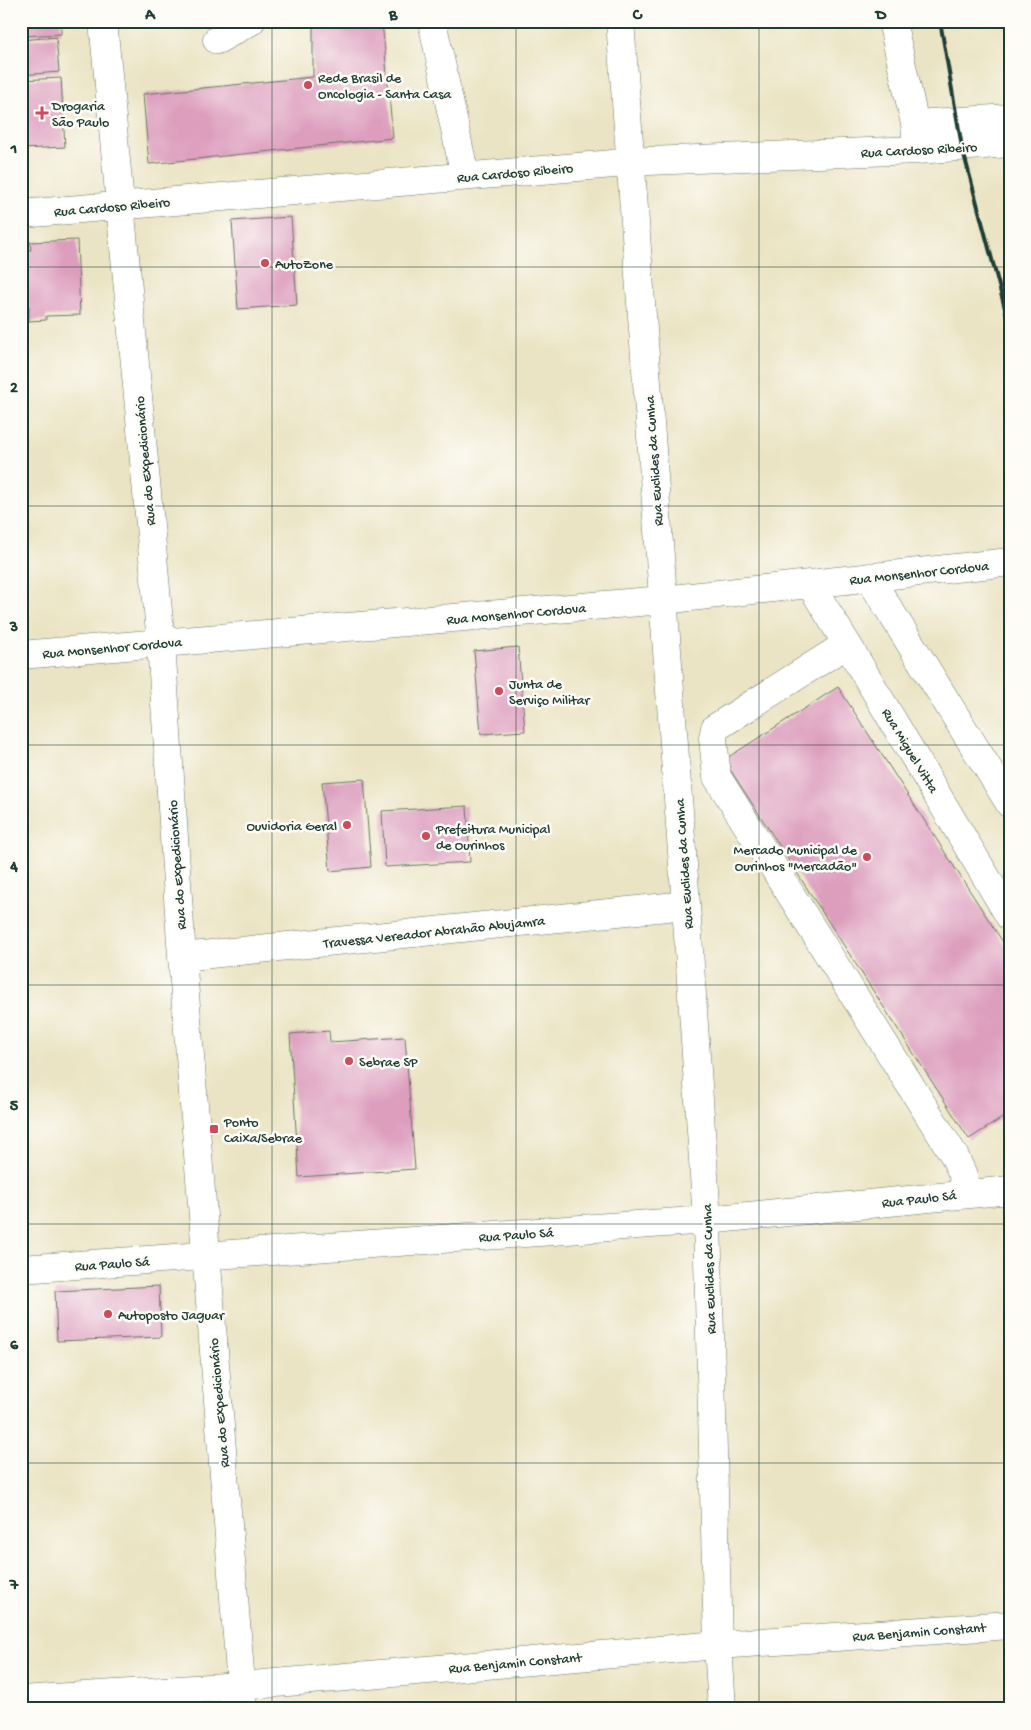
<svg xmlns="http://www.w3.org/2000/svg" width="1031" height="1730" viewBox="0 0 1031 1730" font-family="'Gochi Hand',sans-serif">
<rect width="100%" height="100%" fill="#fdfcf7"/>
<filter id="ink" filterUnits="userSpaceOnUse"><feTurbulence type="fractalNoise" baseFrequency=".02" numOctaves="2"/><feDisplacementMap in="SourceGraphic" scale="10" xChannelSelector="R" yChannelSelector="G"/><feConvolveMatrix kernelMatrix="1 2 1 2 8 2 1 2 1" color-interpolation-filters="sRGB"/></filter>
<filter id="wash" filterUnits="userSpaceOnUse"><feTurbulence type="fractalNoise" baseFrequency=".0096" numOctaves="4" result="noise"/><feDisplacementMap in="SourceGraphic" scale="20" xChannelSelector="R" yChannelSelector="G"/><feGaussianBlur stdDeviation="1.12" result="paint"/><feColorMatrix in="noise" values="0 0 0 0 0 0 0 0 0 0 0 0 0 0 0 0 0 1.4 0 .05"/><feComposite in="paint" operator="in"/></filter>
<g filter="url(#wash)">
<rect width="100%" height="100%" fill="#ebe4c4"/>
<g id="blocks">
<!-- building -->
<path fill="#dd9ebe" d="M 21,21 L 61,21 L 61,34 L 21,36 Z
M 313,21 L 382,21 L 393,138 L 149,164 L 143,94 L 313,77 Z
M 56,37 L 59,72 L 21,75 L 21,40 Z
M 61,78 L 65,147 L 21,149 L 21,80 Z
M 291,217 L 297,305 L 238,309 L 232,221 Z
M 77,240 L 80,315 L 46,316 L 46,320 L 29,321 L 29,306 L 21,306 L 21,250 L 31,250 L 30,242 Z
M 518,647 L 525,731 L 481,734 L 474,651 Z
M 838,687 L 1010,953 L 1010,1113 L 969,1139 L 724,760 Z
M 364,779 L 371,867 L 330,871 L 322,782 Z
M 467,806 L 470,862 L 385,867 L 382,811 Z
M 329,1031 L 330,1042 L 405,1037 L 415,1169 L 299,1177 L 290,1034 Z
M 159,1286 L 161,1337 L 57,1341 L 55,1291 Z"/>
</g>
</g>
<g filter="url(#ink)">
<use href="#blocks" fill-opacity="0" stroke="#676" stroke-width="1"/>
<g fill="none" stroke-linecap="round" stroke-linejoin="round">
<!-- minor casing -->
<g stroke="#676" stroke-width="29">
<path id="minor" d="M 103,21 L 161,643 L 182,957 L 243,1709
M 432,21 L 465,176
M 620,21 L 686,905 L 707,1220 L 718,1645 L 722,1709
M 892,21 L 915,124 L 917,150
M 217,40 L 251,21
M 915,124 L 1010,118
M 21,214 L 649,161 L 917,150 L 1010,143
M 869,577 L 1010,804
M 810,584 L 847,644 L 1010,917
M 847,644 L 715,728 L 713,738 L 717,777 L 954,1155 L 963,1175 L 966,1194
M 21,655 L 663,600 L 1010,562
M 182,957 L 686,905
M 21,1269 L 707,1220 L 1010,1190
M 21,1700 L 241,1686 L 718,1645 L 1010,1625"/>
</g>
<!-- minor -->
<use href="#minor" stroke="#fff" stroke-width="28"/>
<!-- rail -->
<path stroke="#1f3d34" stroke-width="4" d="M 940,21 L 962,147 L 1010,327"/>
</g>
</g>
<!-- grid -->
<path fill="none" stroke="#1f3d34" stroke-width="1" stroke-opacity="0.55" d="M 272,21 L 272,1709M 516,21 L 516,1709M 759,21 L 759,1709M 21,267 L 1010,267M 21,506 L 1010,506M 21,745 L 1010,745M 21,985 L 1010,985M 21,1224 L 1010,1224M 21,1463 L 1010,1463"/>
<!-- markers -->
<g fill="#d1495b" stroke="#fdfcf7" stroke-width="2">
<circle cx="308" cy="85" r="5"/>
<path d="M39.5 105.5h5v5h5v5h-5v5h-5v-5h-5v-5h5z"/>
<circle cx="265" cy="263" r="5"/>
<circle cx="499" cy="691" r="5"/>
<circle cx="347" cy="825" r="5"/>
<circle cx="426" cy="836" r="5"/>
<circle cx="867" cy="857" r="5"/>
<circle cx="349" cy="1061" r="5"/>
<rect x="209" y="1124" width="10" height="10" rx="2.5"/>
<circle cx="108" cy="1314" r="5"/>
</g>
<g text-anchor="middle" stroke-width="5" stroke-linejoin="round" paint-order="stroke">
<!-- poi labels -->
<g font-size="14" fill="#1f3d34" stroke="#fdfcf7" text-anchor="start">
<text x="318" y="82">Rede Brasil de<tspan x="318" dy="16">Oncologia - Santa Casa</tspan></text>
<text x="52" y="110">Drogaria<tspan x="52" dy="16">São Paulo</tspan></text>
<text x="275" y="268">AutoZone</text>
<text x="509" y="688">Junta de<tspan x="509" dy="16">Serviço Militar</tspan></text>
<text x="337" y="830" text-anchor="end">Ouvidoria Geral</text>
<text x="436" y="833">Prefeitura Municipal<tspan x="436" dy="16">de Ourinhos</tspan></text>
<text x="857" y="854" text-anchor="end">Mercado Municipal de<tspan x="857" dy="16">Ourinhos "Mercadão"</tspan></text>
<text x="359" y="1066">Sebrae SP</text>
<text x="224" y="1126">Ponto<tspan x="224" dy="16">Caixa/Sebrae</tspan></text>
<text x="118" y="1319">Autoposto Jaguar</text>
</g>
<!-- street labels -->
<g font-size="14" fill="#1f3d34" stroke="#fdfcf7">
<text transform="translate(919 149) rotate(-3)" y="5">Rua Cardoso Ribeiro</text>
<text transform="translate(515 172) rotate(-5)" y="5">Rua Cardoso Ribeiro</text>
<text transform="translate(112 206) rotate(-5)" y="5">Rua Cardoso Ribeiro</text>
<text transform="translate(144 461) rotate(-95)" y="5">Rua do Expedicionário</text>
<text transform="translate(653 461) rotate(-94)" y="5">Rua Euclides da Cunha</text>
<text transform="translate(919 572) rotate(-6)" y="5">Rua Monsenhor Cordova</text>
<text transform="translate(516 613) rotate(-5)" y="5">Rua Monsenhor Cordova</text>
<text transform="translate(112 647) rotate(-5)" y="5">Rua Monsenhor Cordova</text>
<text transform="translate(911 750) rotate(59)" y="5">Rua Miguel Vitta</text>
<text transform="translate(683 864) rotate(-94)" y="5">Rua Euclides da Cunha</text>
<text transform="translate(176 865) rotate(-94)" y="5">Rua do Expedicionário</text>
<text transform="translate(434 931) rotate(-6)" y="5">Travessa Vereador Abrahão Abujamra</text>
<text transform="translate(919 1198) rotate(-6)" y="5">Rua Paulo Sá</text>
<text transform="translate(516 1234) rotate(-4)" y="5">Rua Paulo Sá</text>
<text transform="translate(112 1263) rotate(-4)" y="5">Rua Paulo Sá</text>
<text transform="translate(708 1269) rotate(-92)" y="5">Rua Euclides da Cunha</text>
<text transform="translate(218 1403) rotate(-95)" y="5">Rua do Expedicionário</text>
<text transform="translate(919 1631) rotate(-4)" y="5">Rua Benjamin Constant</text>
<text transform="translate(515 1662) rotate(-5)" y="5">Rua Benjamin Constant</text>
</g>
</g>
<!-- margin -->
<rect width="1031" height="1730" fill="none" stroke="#fdfcf7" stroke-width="55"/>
<rect x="28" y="28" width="976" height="1674" fill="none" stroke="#1f3d34" stroke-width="2"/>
<g font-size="16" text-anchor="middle" font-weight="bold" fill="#1f3d34">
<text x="150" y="19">A</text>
<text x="393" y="19">B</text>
<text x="637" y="19">C</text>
<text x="881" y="19">D</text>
<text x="14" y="153">1</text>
<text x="14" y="392">2</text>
<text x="14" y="631">3</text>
<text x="14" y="871">4</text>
<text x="14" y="1110">5</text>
<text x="14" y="1349">6</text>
<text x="14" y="1589">7</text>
</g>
</svg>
